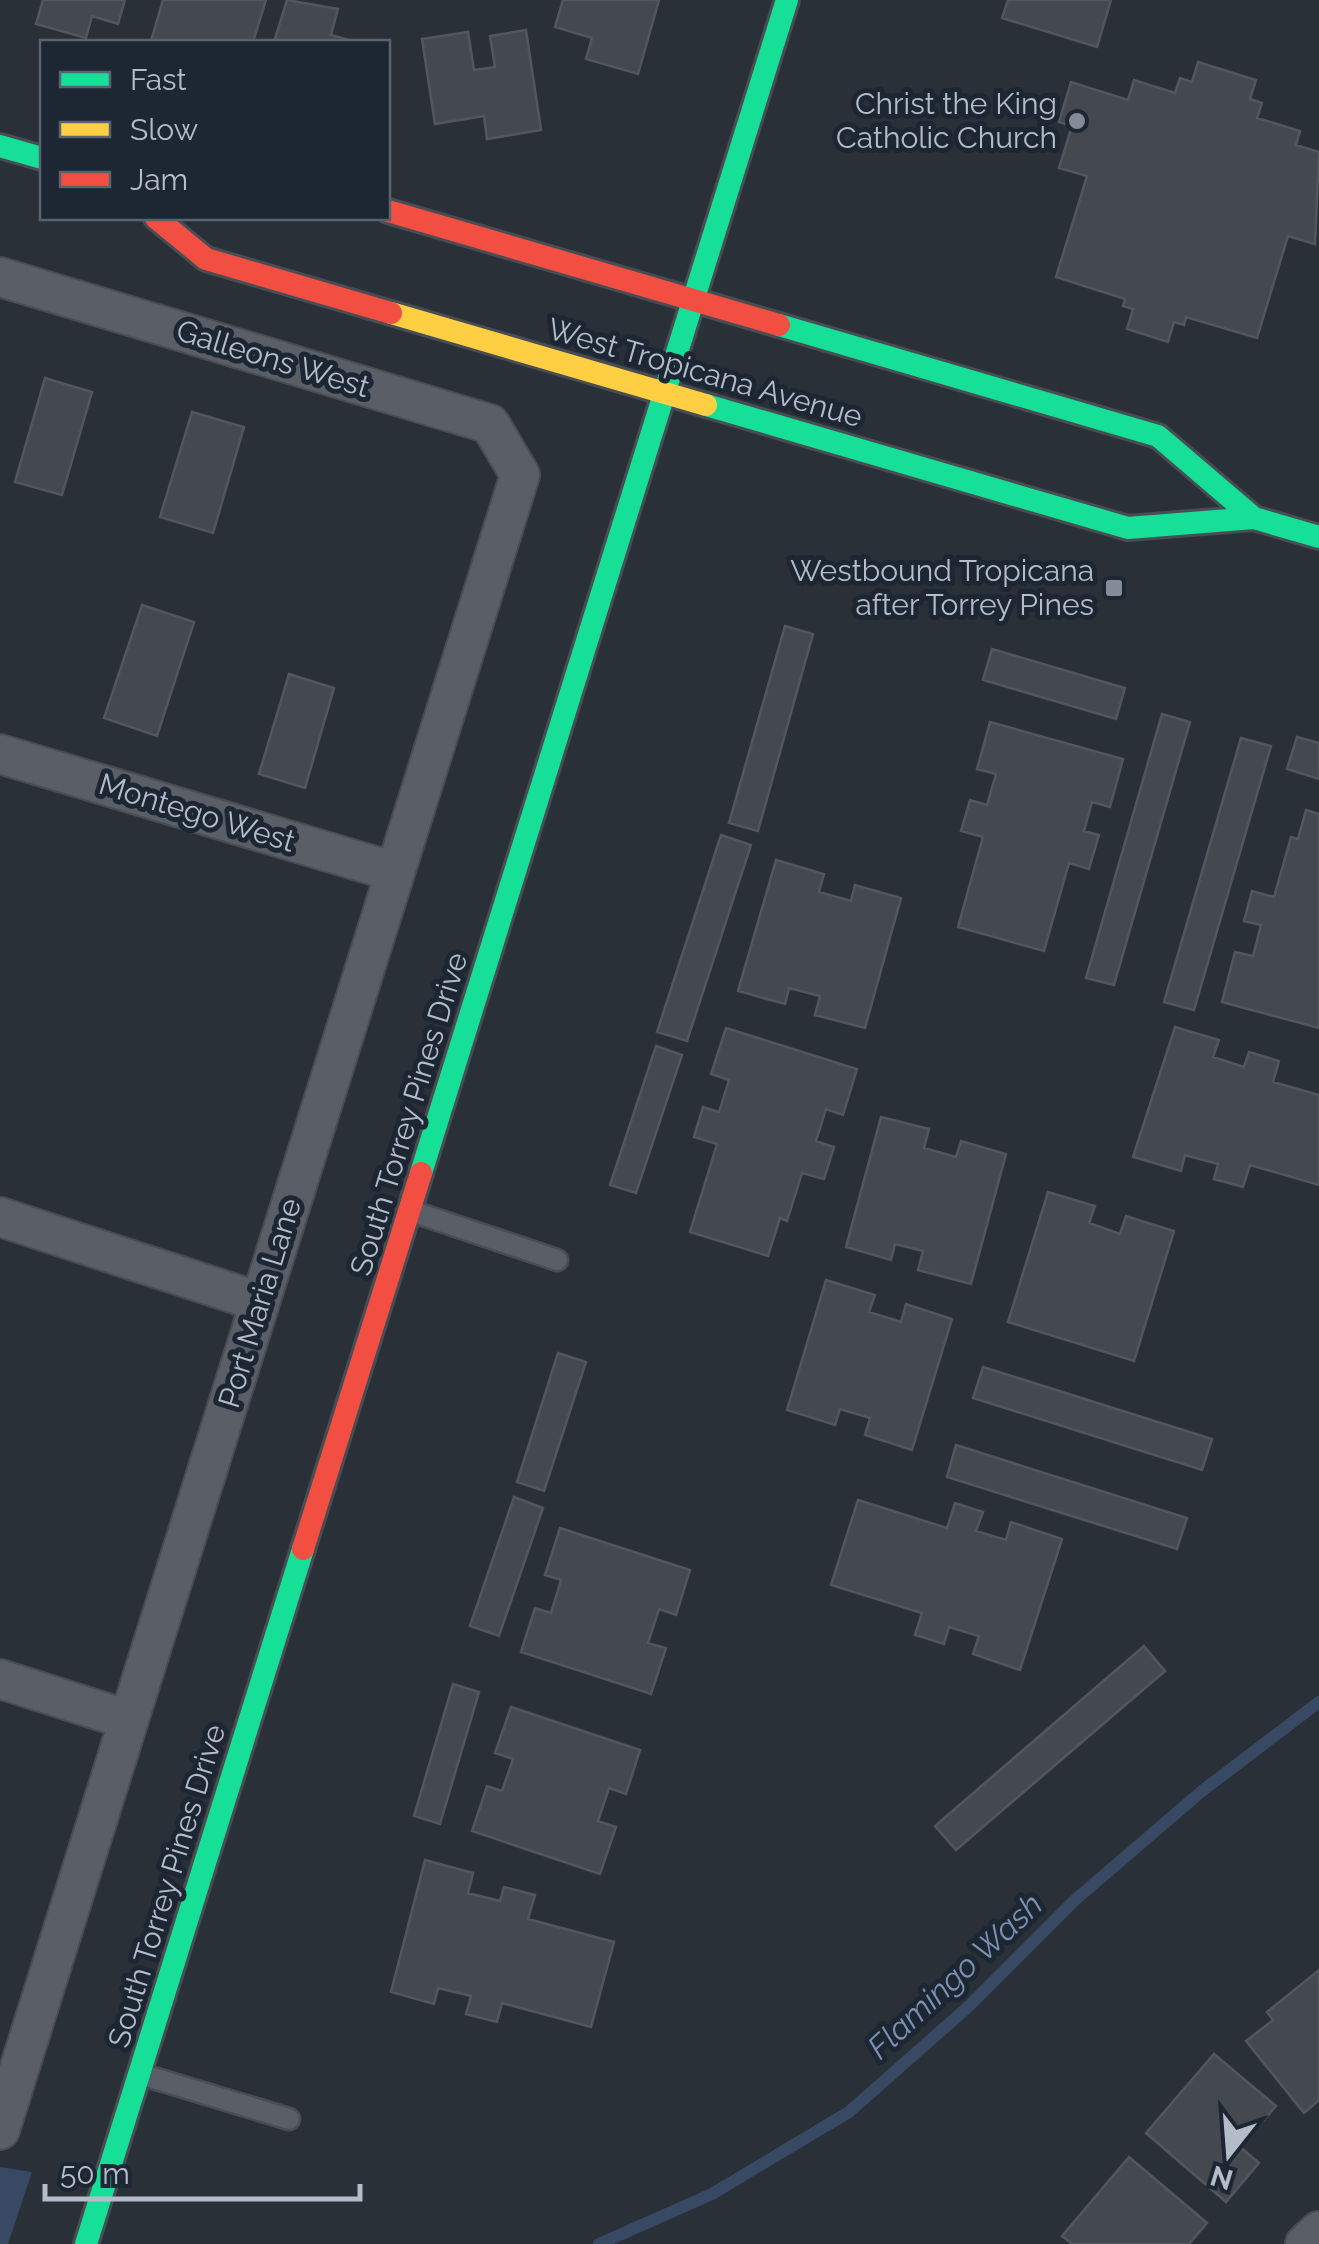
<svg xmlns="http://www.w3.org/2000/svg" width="1319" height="2244" viewBox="0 0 1319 2244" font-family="Raleway,sans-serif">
<rect width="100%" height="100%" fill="#2a3038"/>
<!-- water -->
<path fill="#384963" d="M 0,2167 L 32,2172 L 8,2244 L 0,2244 Z"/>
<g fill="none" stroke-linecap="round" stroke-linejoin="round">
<!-- stream -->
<path stroke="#384963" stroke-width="12" d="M 599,2244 L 712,2194 L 849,2112 L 969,2006 L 1075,1900 L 1202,1791 L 1319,1702"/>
</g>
<!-- building -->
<path fill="#444950" stroke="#52575f" stroke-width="2.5" d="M 43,0 L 125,0 L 118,24 L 92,16 L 86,38 L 36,24 Z
M 163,0 L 266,0 L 253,42 L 154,42 L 151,41 Z
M 287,0 L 338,9 L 331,35 L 356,42 L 274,42 Z
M 563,0 L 659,0 L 638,74 L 586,59 L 592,38 L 555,27 Z
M 1008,0 L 1111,0 L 1097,47 L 1002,18 Z
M 526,30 L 541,130 L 487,139 L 484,116 L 435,124 L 422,39 L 468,32 L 474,70 L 495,67 L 490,36 Z
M 1198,62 L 1256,80 L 1250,99 L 1262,103 L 1257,118 L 1300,131 L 1296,145 L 1319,152 L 1315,244 L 1288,236 L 1257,338 L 1186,317 L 1184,325 L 1174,322 L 1168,342 L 1127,329 L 1133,309 L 1123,306 L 1125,299 L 1056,277 L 1087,176 L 1059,168 L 1072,126 L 1059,122 L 1071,82 L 1128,100 L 1134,80 L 1175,93 L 1180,78 L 1192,82 Z
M 45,378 L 92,392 L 62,495 L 15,482 Z
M 192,412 L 244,427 L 213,533 L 160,517 Z
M 142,605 L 194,622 L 157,736 L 104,718 Z
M 785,626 L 813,634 L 758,831 L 729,823 Z
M 992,649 L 1125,688 L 1116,719 L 983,680 Z
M 289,674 L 334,688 L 305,788 L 259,774 Z
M 1162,714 L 1190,722 L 1114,985 L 1086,978 Z
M 990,722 L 1123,759 L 1110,807 L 1092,802 L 1084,831 L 1099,835 L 1089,869 L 1069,863 L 1044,951 L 958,927 L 983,837 L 961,831 L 970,800 L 987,805 L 996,774 L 977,769 Z
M 1297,737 L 1319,743 L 1319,779 L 1287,769 Z
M 1241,738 L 1271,746 L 1194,1010 L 1164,1002 Z
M 1306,810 L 1319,814 L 1319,1028 L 1222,1002 L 1235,952 L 1253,956 L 1261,925 L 1244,921 L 1252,891 L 1274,897 L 1291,837 L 1298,839 Z
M 721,835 L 751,845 L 687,1041 L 657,1032 Z
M 776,860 L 824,874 L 819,892 L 851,901 L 855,885 L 901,898 L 865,1028 L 815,1015 L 820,996 L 789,988 L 785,1004 L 738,991 Z
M 1175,1027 L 1219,1040 L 1213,1057 L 1244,1067 L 1249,1052 L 1279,1061 L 1273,1082 L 1319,1095 L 1319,1185 L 1250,1165 L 1243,1187 L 1214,1179 L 1218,1164 L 1185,1155 L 1181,1171 L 1133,1157 Z
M 726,1028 L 857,1069 L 843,1115 L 826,1109 L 816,1141 L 834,1147 L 824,1179 L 802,1173 L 787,1221 L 780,1218 L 768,1256 L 690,1232 L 717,1144 L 694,1137 L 703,1107 L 719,1112 L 729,1080 L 711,1074 Z
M 656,1046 L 682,1055 L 636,1193 L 610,1185 Z
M 881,1117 L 929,1129 L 924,1148 L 956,1157 L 961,1141 L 1006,1154 L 971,1284 L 918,1270 L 923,1251 L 895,1244 L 891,1260 L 846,1247 Z
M 1048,1192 L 1095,1206 L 1089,1223 L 1120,1234 L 1126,1216 L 1174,1231 L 1134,1361 L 1008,1322 Z
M 826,1280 L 875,1295 L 869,1312 L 901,1322 L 906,1304 L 952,1319 L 912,1450 L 865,1435 L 870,1418 L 840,1409 L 835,1425 L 787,1410 Z
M 558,1353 L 586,1362 L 544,1491 L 517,1482 Z
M 983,1367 L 1212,1439 L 1202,1470 L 973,1398 Z
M 956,1445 L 1187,1518 L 1177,1549 L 947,1477 Z
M 514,1497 L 543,1508 L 499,1636 L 470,1626 Z
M 858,1500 L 947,1528 L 955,1503 L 983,1512 L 976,1531 L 1006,1540 L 1011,1522 L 1062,1539 L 1020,1670 L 973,1654 L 979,1636 L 949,1627 L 944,1644 L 915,1635 L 922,1613 L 831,1585 Z
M 560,1528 L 690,1570 L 676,1615 L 659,1609 L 648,1643 L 666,1648 L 651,1694 L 521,1652 L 535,1608 L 551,1613 L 561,1580 L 545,1575 Z
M 1144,1646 L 1165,1671 L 956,1850 L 935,1826 Z
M 453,1684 L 479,1692 L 440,1824 L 414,1816 Z
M 511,1707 L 640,1750 L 626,1794 L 609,1788 L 598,1821 L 616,1827 L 600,1874 L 472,1831 L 487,1786 L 502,1791 L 513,1759 L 495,1753 Z
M 425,1860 L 473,1873 L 468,1893 L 500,1901 L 504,1887 L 535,1895 L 528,1919 L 614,1942 L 591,2027 L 502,2003 L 497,2022 L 466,2014 L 471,1996 L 438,1988 L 434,2004 L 391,1992 Z
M 1319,1970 L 1319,2100 L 1304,2113 L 1246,2041 L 1273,2020 L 1267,2012 Z
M 1214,2054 L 1276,2106 L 1240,2147 L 1259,2163 L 1226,2202 L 1146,2133 Z
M 1129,2157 L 1207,2223 L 1189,2244 L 1072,2244 L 1062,2236 Z"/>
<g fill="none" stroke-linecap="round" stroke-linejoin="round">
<!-- lane casing -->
<g stroke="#484c53" stroke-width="25">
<path id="lane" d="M 411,1211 L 557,1260
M 140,2074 L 289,2119"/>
</g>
<!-- street casing -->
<g stroke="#484c53" stroke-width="42">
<path id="street" d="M 0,277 L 490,424 L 520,475 L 0,2130
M 0,754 L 395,872
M 0,1217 L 260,1302
M 0,1679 L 129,1720
M 1305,2244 L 1319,2231"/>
</g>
<!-- fast casing -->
<g stroke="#484c53" stroke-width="28">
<path id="fast" d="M 0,146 L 42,158
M 779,325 L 1158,436 L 1254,518
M 706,405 L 1128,528 L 1254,518 L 1319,537
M 421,1173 L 787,0
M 86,2244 L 303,1549"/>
</g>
<!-- slow casing -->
<g stroke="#484c53" stroke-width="28">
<path id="slow" d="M 391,313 L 706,405"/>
</g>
<!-- jam casing -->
<g stroke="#484c53" stroke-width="28">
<path id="jam" d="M 388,211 L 779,325
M 156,218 L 206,259 L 391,313
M 303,1549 L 421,1173"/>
</g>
<!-- lane -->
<use href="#lane" stroke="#5a5e66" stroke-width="20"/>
<!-- street -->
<use href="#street" stroke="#5a5e66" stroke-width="38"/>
<!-- fast -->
<use href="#fast" stroke="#16e098" stroke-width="22"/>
<!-- slow -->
<use href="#slow" stroke="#ffcf43" stroke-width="22"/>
<!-- jam -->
<use href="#jam" stroke="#f24e42" stroke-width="22"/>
</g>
<!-- markers -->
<g fill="#848b96" stroke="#1d2633" stroke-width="4">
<circle cx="1077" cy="121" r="10"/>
<rect x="1104" y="578" width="20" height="20" rx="5"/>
</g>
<g text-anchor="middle" stroke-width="10" stroke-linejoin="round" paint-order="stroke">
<!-- poi labels -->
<g font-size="30" fill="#b4bcc9" stroke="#1d2633" text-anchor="end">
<text x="1057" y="114">Christ the King<tspan x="1057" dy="34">Catholic Church</tspan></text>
<text x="1094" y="581">Westbound Tropicana<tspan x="1094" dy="34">after Torrey Pines</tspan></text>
</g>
<!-- street labels -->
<g font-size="30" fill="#b4bcc9" stroke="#1d2633">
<text transform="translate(273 359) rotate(17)" y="10">Galleons West</text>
<text transform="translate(705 373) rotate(16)" y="10">West Tropicana Avenue</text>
<text transform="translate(197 813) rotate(17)" y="10">Montego West</text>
<text transform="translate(409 1114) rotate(-73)" y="10">South Torrey Pines Drive</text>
<text transform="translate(260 1303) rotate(-73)" y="10">Port Maria Lane</text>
<text transform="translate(167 1886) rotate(-73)" y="10">South Torrey Pines Drive</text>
</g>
<!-- water labels -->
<g font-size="32" font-style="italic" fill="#7c92b1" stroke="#1d2633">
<text transform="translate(955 1976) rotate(-43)" y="11">Flamingo Wash</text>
</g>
</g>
<!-- legend -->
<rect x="40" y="40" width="350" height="180" fill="#1d2633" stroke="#59626f" stroke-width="2.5"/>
<rect x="60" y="72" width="50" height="15" fill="#16e098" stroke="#59626f" stroke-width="2.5"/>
<text x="130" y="90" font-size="30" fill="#b4bcc9">Fast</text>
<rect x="60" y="122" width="50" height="15" fill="#ffcf43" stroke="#59626f" stroke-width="2.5"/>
<text x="130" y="140" font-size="30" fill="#b4bcc9">Slow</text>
<rect x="60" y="172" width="50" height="15" fill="#f24e42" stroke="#59626f" stroke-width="2.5"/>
<text x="130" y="190" font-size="30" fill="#b4bcc9">Jam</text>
<!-- north arrow -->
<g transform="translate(1229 2154) rotate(197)" stroke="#1d2633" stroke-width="8" paint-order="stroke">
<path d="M0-8L18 38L0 25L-18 38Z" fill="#b4bcc9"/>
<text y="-15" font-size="28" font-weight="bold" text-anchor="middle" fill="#b4bcc9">N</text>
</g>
<!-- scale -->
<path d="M45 2184v15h315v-15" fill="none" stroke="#b4bcc9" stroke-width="5"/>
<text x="60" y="2184" font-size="30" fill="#b4bcc9" stroke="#1d2633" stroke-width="8" paint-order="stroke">50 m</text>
</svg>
